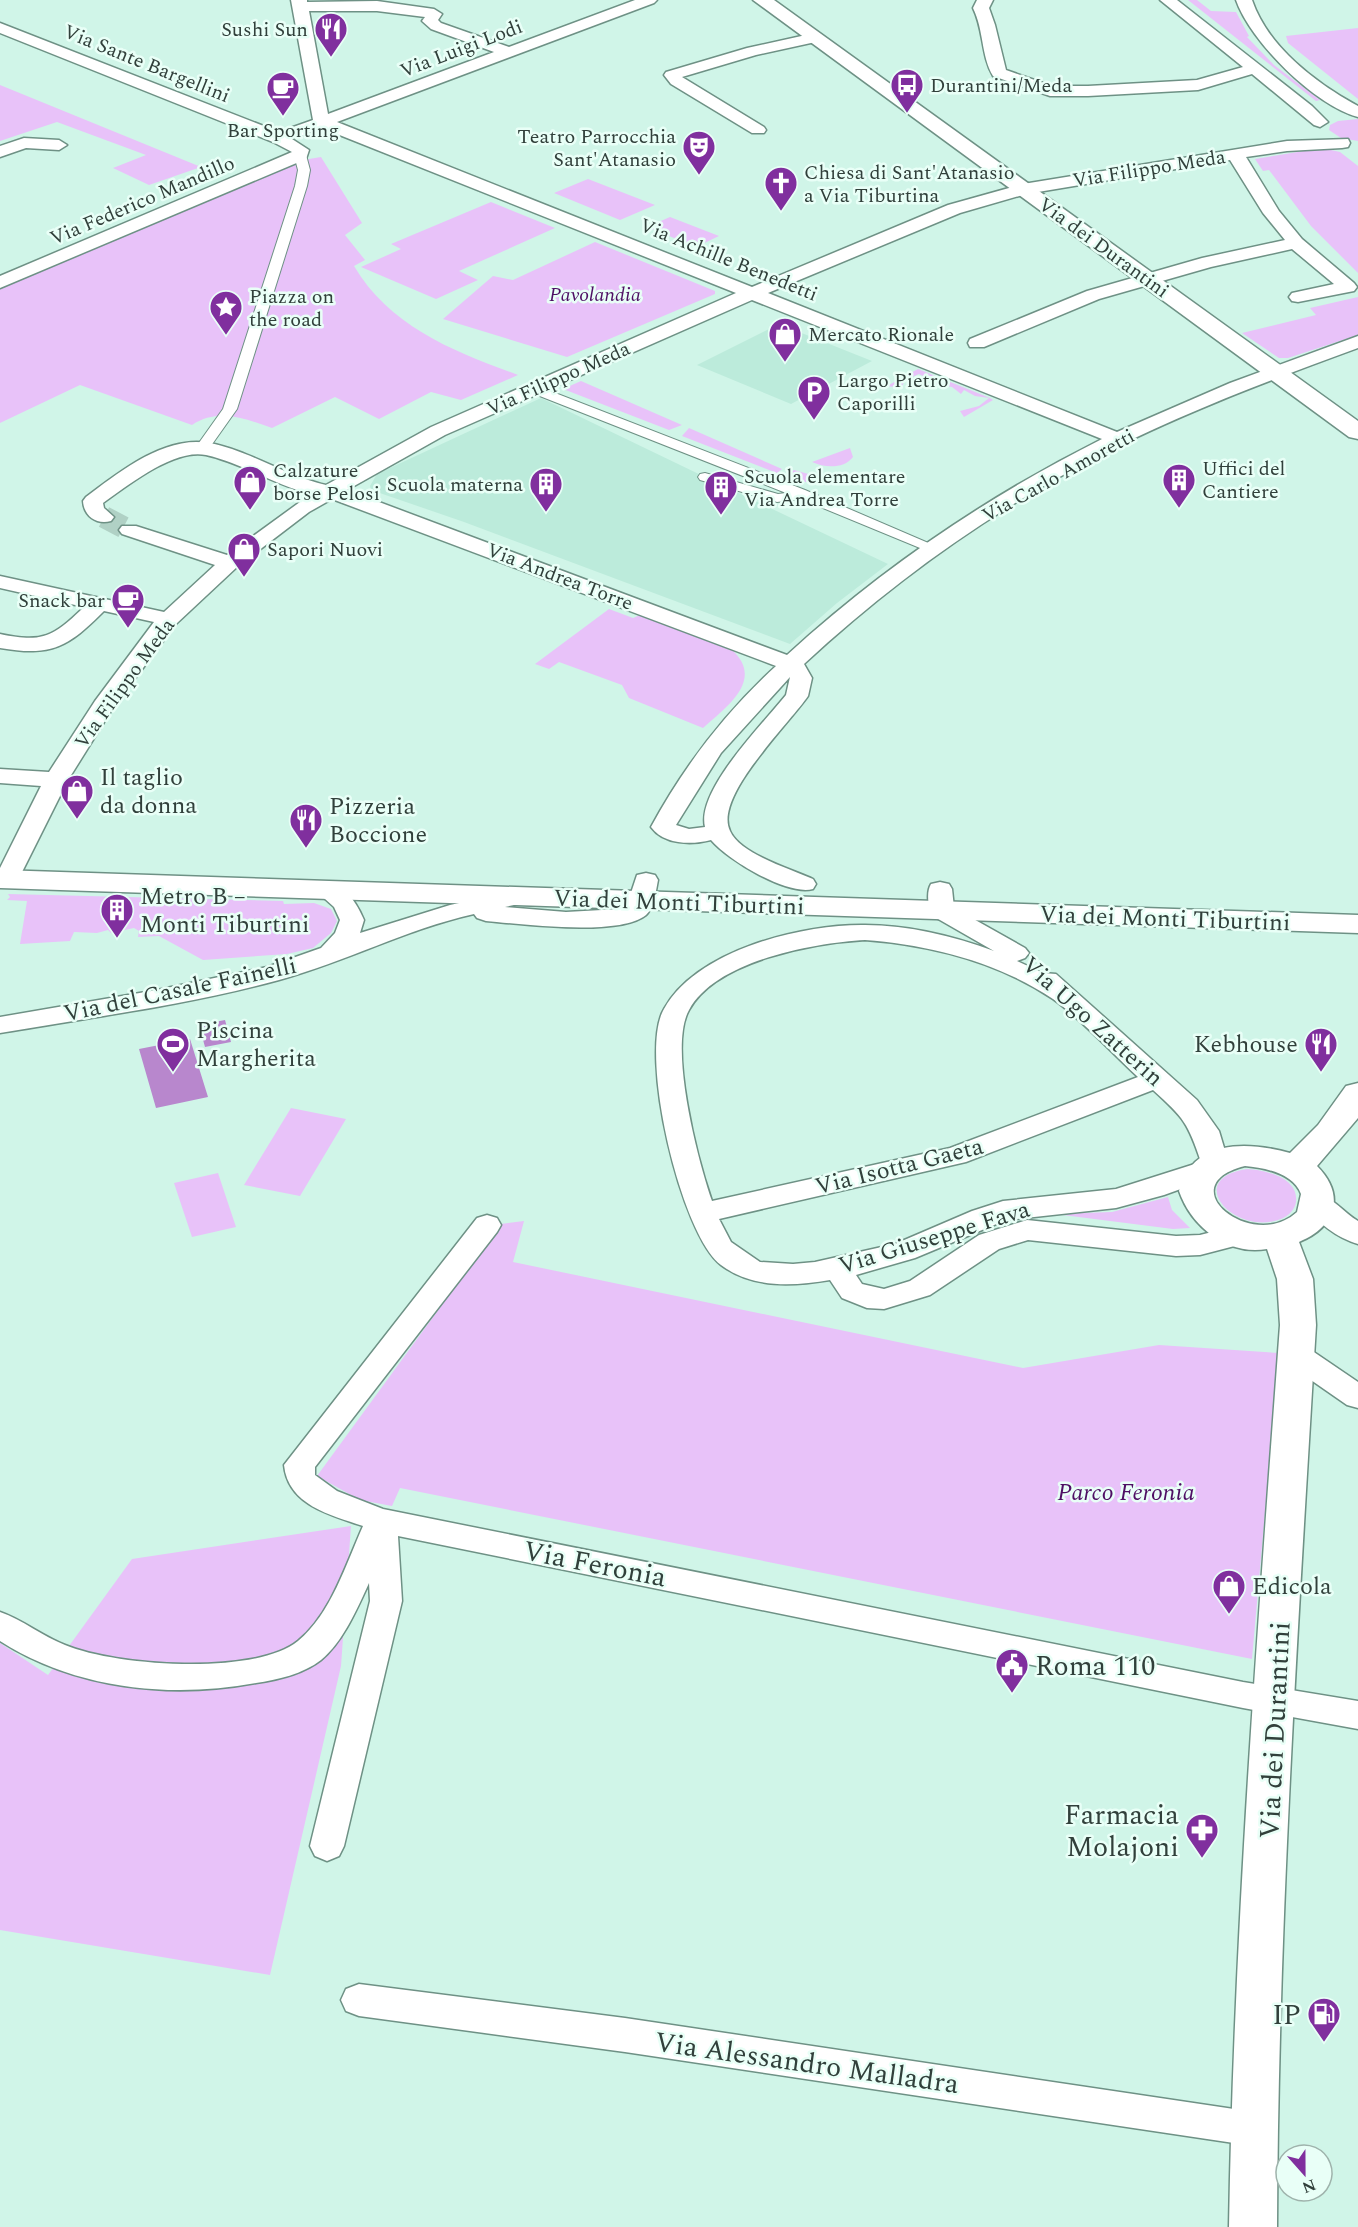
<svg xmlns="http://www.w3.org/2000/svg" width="1358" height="2227" viewBox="0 0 1358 2227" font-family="Spectral,serif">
<rect width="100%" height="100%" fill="#d0f5e8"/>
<!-- built -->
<path fill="#bcebdb" d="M 779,324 L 872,361 L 791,404 L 697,365 Z
M 541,398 L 705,477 L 888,564 L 837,603 L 790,644 L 464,522 L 371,490 L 370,486 L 377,474 Z"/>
<!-- green -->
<path fill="#e8c2f9" d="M 1188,0 L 1197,0 L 1211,11 L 1236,12 L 1249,36 L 1247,37 L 1274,65 L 1320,100 L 1316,101 Z
M 1358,28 L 1358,99 L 1288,43 L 1286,36 Z
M 0,85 L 201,167 L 149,185 L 113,168 L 146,155 L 57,122 L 0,141 Z
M 1358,119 L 1358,141 L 1341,138 L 1329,130 L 1330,125 L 1338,121 Z
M 1322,148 L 1340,152 L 1358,166 L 1358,273 L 1311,226 L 1269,170 L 1263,171 L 1255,159 Z
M 321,157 L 362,223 L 345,235 L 365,260 L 354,266 C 390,327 455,352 518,375 L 461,400 L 431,392 L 379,419 L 335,397 L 272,428 C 244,418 218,408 192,425 L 80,385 L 0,423 L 0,288 L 291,162 Z
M 588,179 L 655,205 L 620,220 L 554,193 Z
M 491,202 L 555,228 L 459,271 L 478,280 L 436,299 L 361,267 L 401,249 L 391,244 Z
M 670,217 L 719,236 L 696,247 L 647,227 Z
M 595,242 L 715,291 L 715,294 L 567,357 L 443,319 L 493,276 L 513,280 Z
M 1358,297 L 1358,335 L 1288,358 L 1279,358 L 1242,333 L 1316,315 L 1310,308 Z
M 918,369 L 990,398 L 993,400 L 964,417 L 960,411 L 979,406 L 989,398 L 975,396 L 964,390 L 961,394 L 952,387 L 934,384 L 940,381 L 931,376 L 925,377 L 919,374 L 905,380 L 901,388 L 887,386 Z
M 581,381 L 682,425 L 669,430 L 563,389 Z
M 689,428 L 782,469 L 777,473 L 682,436 Z
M 850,448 L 853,457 C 844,469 825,468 812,462 Z
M 794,470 L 823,478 L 860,477 C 833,489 811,485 784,476 Z
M 609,609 L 633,618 L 640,615 L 731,649 C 766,680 726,707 703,728 L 629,698 L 622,685 L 559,662 L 549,669 L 535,664 Z
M 8,894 L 283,901 L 284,904 L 314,903 L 331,909 L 337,921 L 331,933 L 313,948 L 287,954 L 203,960 L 159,936 L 138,937 L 139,931 L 134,928 L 111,933 L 108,930 L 97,933 L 74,932 L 70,941 L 20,944 L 27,901 L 7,900 L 10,897 Z
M 291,1108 L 346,1119 L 300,1196 L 244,1185 Z
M 1247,1169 C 1264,1170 1299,1177 1296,1202 C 1295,1210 1288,1216 1281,1219 C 1235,1237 1182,1179 1247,1169 Z
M 218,1173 L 236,1227 L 192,1237 L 174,1183 Z
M 1168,1197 L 1172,1210 L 1190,1228 L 1173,1229 L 1055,1214 L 1112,1212 Z
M 524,1221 L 513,1262 L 1023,1368 L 1159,1345 L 1279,1353 L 1252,1659 L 400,1488 L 392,1506 L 360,1500 L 317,1476 L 501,1224 Z
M 351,1526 L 341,1666 L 270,1975 L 0,1930 L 0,1643 L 48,1675 L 132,1559 Z"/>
<!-- water -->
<path fill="#b887cd" d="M 225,1020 L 231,1042 L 205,1047 L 199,1025 Z
M 190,1039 L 208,1097 L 156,1108 L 139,1049 Z"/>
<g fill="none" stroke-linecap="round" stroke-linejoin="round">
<!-- minor-tunnel -->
<path stroke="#b0d1c5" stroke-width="22" stroke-dasharray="22 10" stroke-linecap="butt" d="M 104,517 L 129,530"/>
<!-- pedestrian casing -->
<g stroke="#6e9185" stroke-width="2">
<path id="pedestrian" d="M 300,151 L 306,155 L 310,170 L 307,186 L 237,409 L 208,450 L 198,450 L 196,447 L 223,409 L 295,186 L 298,170 L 294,155 Z
M 532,384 L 805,490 L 933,545 L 925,550 L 920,548 L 801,499 L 777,502 L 700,480 L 698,477 L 700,474 L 705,473 L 778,494 L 786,493 L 527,391 L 527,385 Z"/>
</g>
<!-- minor casing -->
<g stroke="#6e9185" stroke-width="3">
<path id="minor" d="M 291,0 L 307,0 L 307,2 L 377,1 L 434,9 L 442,14 L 438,20 L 441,23 L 509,47 L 635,0 L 657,0 L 654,3 L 337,122 L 752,287 L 948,205 L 1023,184 L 1287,141 L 1348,139 L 1350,143 L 1348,147 L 1342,148 L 1287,151 L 1246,157 L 1279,211 L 1302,239 L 1354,283 L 1357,287 L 1354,291 L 1298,302 L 1292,301 L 1289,297 L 1292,293 L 1334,284 L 1292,249 L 1211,267 L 1099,299 L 984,347 L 970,347 L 968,343 L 970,339 L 1087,291 L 1202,258 L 1285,240 L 1263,213 L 1230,160 L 1026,194 L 960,213 L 768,293 L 1117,432 L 1230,383 L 1358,336 L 1358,348 C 1265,382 1172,417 1085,463 C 983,517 888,586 804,664 L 812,678 L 808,696 C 789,724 713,797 730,831 C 740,854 791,869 813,879 L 816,884 L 813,889 C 787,896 728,860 711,840 C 692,845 664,845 651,827 C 684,766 725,713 776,666 L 332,499 L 309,512 L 237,567 L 176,624 L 113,708 L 68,780 L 18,880 L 15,885 L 0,886 L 0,868 L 41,786 L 0,783 L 0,769 L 49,772 L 95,701 L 154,622 L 104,611 C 68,647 52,657 0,648 L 0,634 C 43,643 53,637 84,607 L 0,588 L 0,576 L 164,612 L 215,565 L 122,534 L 119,530 L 122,526 L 136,526 L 227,555 L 311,494 C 275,485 242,463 206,455 C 175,448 128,485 103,503 L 104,508 L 114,517 L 111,521 C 96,525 84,516 83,501 L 86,497 C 119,472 165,435 209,443 C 246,449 288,477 326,485 L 431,427 L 736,293 L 322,128 L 292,139 L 309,150 L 306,159 L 0,288 L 0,276 L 292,152 L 273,142 L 0,33 L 0,23 L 279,132 L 313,120 ZM 309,11 L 377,11 L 425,17 L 422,21 L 431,29 L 494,52 L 328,114 ZM 752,300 L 1102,439 C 988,496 881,569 787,655 L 347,490 L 445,435 ZM 790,677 L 786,695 C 764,723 696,790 705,827 L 689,829 L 676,825 L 721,753 Z
M 977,0 L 993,0 L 989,8 L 995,25 L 1006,70 L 1052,86 L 1088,86 L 1197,80 L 1243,67 L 1160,0 L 1177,0 L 1312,106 L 1328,122 L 1320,127 L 1314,125 L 1252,74 L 1198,90 L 1088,96 L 1050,96 L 993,76 C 981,56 984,30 973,8 Z
M 1236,0 L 1252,0 C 1268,47 1316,83 1358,106 L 1358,117 C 1315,106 1250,41 1236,0 Z
M 815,33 L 823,38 L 820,41 L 756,55 L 682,77 L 764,127 L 766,130 L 764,133 L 752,133 L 671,84 L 664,75 L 666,72 L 747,48 Z
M 24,138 L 59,140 L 67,145 L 59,150 L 26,148 L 0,157 L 0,146 Z
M 646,873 L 655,875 L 658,880 C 656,890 654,908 646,915 C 619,937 521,924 486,921 L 477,918 L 474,914 C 407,929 345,962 279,980 C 188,1005 93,1017 0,1033 L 0,1017 L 157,990 L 267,967 L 321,948 L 335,933 L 340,920 L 334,907 L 315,890 L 318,885 C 342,879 356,901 364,920 L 360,933 L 450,905 L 519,890 L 528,892 L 531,897 L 528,902 L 505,907 L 566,912 L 620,909 L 627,905 L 637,875 Z
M 940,882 L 949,884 L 952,889 L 954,908 L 1025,948 L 1029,953 L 1025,958 L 1017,961 L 1043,973 L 1056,974 L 1197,1100 L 1219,1131 L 1228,1161 L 1224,1168 L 1217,1169 L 1214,1177 L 1164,1195 L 1116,1208 L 1006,1220 L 915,1258 L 856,1275 L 862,1284 L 884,1289 L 910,1281 L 979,1235 L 1027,1220 L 1176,1236 L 1200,1235 L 1240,1225 L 1250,1228 L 1254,1235 L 1250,1242 L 1200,1255 L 1176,1256 L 1028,1240 L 999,1249 L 930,1295 L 884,1309 L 867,1308 L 842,1298 L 830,1280 C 794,1286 753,1289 721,1265 C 681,1235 638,1053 664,1009 C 697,950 802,924 865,925 C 909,925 953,936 994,951 L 933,916 C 928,908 926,892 931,884 ZM 865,940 C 930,945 998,962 1053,999 C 1081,1019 1112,1053 1138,1077 L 950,1148 L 712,1201 C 698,1161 668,1047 689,1010 C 716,960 815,943 865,940 ZM 1153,1090 C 1184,1118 1188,1123 1201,1162 L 1116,1189 L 1003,1201 L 972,1211 L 895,1244 L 815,1262 L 793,1264 L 760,1262 L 731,1242 L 719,1219 L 966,1162 Z
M 1318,1194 C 1334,1198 1344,1213 1358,1221 L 1358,1244 C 1337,1238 1316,1222 1304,1203 L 1308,1196 Z
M 487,1215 L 497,1218 L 501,1225 L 497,1232 L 315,1467 L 315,1475 L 337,1491 L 383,1509 L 1243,1682 L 1358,1701 L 1358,1729 L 1243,1708 L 398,1536 L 402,1601 L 344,1846 L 339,1856 L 327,1861 L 315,1856 L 310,1846 L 370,1601 L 369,1583 C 357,1609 343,1642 321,1660 C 303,1674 277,1680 256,1683 C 170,1699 75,1689 0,1641 L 0,1612 C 23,1620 42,1636 65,1645 C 115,1666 255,1676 298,1641 C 331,1614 346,1564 363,1526 C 330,1515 288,1505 284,1465 L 477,1218 Z
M 1295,1343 L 1305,1346 L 1358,1382 L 1358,1408 L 1347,1405 L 1285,1362 L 1280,1354 L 1285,1346 Z
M 359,1984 L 625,2018 L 1254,2112 L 1267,2117 L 1273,2129 L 1267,2141 L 1254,2146 L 625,2052 L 359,2016 L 346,2011 L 341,2000 L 346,1989 Z"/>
</g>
<!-- tertiary casing -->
<g stroke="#6e9185" stroke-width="3">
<path id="tertiary" d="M 753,0 L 774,0 L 1358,421 L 1358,439 L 1349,437 Z
M 1358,1083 L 1358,1118 L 1317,1166 C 1346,1195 1336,1227 1299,1242 L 1313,1279 L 1316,1325 C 1298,1625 1278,1926 1277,2227 L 1229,2227 C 1234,1926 1258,1625 1280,1325 L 1277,1279 L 1267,1249 C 1227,1256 1191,1226 1179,1191 C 1192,1139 1247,1141 1290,1153 L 1318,1125 L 1346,1086 ZM 1245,1166 C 1265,1168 1293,1173 1301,1194 L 1297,1212 C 1252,1253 1168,1185 1245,1166 Z"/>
</g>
<!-- secondary casing -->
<g stroke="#6e9185" stroke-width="3">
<path id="secondary" d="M 0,870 L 1358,915 L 1358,933 L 0,888 Z"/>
</g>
<!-- pedestrian -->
<use href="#pedestrian" fill="#fff" fill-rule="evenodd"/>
<!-- minor -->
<use href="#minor" fill="#fff" fill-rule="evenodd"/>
<!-- tertiary -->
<use href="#tertiary" fill="#fff" fill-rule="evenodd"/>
<!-- secondary -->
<use href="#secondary" fill="#fff" fill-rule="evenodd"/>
</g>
<!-- icons -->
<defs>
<g id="restaurant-pin" transform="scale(1.725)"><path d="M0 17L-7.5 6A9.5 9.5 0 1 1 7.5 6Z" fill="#802f9e" stroke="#e9fff7"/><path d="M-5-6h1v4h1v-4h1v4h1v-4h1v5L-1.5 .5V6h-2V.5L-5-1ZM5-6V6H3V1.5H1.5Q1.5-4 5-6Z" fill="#fff"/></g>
<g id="bus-pin" transform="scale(1.725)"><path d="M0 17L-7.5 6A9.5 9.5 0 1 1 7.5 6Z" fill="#802f9e" stroke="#e9fff7"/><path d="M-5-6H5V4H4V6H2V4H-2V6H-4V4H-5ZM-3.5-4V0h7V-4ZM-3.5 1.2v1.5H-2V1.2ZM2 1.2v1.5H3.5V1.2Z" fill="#fff"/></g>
<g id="cafe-pin" transform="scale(1.725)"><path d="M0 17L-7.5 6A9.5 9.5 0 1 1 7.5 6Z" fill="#802f9e" stroke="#e9fff7"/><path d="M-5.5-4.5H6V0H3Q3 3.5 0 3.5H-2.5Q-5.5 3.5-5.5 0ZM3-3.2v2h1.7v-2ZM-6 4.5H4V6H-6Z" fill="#fff"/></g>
<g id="theatre-pin" transform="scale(1.725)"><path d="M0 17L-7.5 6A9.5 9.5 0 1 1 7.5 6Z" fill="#802f9e" stroke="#e9fff7"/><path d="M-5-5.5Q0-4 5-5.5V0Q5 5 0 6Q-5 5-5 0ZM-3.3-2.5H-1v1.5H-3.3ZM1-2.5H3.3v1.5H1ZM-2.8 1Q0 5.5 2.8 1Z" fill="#fff"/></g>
<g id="church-pin" transform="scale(1.725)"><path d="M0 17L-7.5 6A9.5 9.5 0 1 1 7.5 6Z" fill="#802f9e" stroke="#e9fff7"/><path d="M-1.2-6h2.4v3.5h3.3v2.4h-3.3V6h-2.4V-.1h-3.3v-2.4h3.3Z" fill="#fff"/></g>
<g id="sight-pin" transform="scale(1.725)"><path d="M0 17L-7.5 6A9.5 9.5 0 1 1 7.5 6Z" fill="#802f9e" stroke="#e9fff7"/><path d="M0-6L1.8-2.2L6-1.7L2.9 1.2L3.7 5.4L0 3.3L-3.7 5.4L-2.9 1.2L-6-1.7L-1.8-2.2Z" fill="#fff"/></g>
<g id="shop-pin" transform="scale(1.725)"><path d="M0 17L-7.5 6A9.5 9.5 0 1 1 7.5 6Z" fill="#802f9e" stroke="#e9fff7"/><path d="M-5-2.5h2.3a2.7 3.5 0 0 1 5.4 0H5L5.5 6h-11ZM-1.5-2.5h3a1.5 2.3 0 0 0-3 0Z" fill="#fff"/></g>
<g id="parking-pin" transform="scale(1.725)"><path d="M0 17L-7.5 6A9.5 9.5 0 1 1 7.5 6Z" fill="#802f9e" stroke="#e9fff7"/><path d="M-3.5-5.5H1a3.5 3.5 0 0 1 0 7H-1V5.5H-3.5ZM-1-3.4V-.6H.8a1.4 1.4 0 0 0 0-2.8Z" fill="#fff"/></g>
<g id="building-pin" transform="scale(1.725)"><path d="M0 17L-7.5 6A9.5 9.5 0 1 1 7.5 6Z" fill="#802f9e" stroke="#e9fff7"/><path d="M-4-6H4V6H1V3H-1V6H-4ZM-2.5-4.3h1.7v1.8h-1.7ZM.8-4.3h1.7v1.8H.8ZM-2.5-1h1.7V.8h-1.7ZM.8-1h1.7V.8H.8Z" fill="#fff"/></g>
<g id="stadium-pin" transform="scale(1.725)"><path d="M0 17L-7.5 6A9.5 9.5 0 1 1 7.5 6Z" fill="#802f9e" stroke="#e9fff7"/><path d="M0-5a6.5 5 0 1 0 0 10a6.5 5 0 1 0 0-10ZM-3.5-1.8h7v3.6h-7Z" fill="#fff"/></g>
<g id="civic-pin" transform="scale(1.725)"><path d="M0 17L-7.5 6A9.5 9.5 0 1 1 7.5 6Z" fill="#802f9e" stroke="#e9fff7"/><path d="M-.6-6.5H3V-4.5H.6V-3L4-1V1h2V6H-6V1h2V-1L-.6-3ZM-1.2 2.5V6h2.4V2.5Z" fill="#fff"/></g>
<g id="pharmacy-pin" transform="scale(1.725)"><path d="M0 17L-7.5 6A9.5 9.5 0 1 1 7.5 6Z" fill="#802f9e" stroke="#e9fff7"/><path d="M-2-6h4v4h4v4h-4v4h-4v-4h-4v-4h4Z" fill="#fff"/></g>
<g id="fuel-pin" transform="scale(1.725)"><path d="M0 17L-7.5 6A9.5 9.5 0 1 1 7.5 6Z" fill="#802f9e" stroke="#e9fff7"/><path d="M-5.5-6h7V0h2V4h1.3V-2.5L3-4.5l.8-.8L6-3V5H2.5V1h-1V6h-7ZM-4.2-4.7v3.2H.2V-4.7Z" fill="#fff"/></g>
</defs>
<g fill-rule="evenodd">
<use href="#restaurant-pin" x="331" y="29"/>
<use href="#bus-pin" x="907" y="85"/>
<use href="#cafe-pin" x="283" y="88"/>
<use href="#theatre-pin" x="699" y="147"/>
<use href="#church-pin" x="781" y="183"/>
<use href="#sight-pin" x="226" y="307"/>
<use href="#shop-pin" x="785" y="334"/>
<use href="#parking-pin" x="814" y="392"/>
<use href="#building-pin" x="1179" y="480"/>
<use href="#shop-pin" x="250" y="482"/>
<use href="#building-pin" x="546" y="484"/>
<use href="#building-pin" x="721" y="487"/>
<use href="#shop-pin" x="244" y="549"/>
<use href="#cafe-pin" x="128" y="600"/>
<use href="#shop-pin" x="77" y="791"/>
<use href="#restaurant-pin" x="306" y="820"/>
<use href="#building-pin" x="117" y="910"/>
<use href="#stadium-pin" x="173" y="1044"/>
<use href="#restaurant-pin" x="1321" y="1044"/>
<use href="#shop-pin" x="1229" y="1586"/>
<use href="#civic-pin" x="1012" y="1665"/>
<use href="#pharmacy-pin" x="1202" y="1830"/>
<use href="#fuel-pin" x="1324" y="2014"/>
</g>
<g text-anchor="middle" stroke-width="5" stroke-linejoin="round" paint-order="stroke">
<!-- far-poi labels -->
<g font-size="20" fill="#31403b" stroke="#e9fff7" text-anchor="start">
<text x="308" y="36" text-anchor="end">Sushi Sun</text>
<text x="930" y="92">Durantini/Meda</text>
<text x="283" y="137" text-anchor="middle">Bar Sporting</text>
<text x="676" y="143" text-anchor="end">Teatro Parrocchia<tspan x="676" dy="23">Sant'Atanasio</tspan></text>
<text x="804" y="179">Chiesa di Sant'Atanasio<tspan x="804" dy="23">a Via Tiburtina</tspan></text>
<text x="249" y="303">Piazza on<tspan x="249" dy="23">the road</tspan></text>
<text x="808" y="341">Mercato Rionale</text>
<text x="837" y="387">Largo Pietro<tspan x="837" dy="23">Caporilli</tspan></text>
<text x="1202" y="475">Uffici del<tspan x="1202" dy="23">Cantiere</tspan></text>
<text x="273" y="477">Calzature<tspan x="273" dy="23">borse Pelosi</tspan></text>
<text x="744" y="483">Scuola elementare<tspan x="744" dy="23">Via Andrea Torre</tspan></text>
<text x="523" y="491" text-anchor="end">Scuola materna</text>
<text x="267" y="556">Sapori Nuovi</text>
<text x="105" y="607" text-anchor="end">Snack bar</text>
</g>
<!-- far-street labels -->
<g font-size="20" fill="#31403b" stroke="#e9fff7">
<text transform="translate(461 48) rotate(-21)" y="7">Via Luigi Lodi</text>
<text transform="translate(147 63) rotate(22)" y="7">Via Sante Bargellini</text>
<text transform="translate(1149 168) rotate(-9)" y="7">Via Filippo Meda</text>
<text transform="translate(142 200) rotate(-23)" y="7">Via Federico Mandillo</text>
<text transform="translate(1104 247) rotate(36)" y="7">Via dei Durantini</text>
<text transform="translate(729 259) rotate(22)" y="7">Via Achille Benedetti</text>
<text transform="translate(558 378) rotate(-24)" y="7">Via Filippo Meda</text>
<text transform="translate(1058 475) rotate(-29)" y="7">Via Carlo Amoretti</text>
<text transform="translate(560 576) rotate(21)" y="7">Via Andrea Torre</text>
<text transform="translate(124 683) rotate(-54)" y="7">Via Filippo Meda</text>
</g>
<!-- far-park labels -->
<g font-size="20" font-style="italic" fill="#4e0f64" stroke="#e9fff7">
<text x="595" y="301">Pavolandia</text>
</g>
<!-- poi labels -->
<g font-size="24" fill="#31403b" stroke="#e9fff7" text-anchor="start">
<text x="100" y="785">Il taglio<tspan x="100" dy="28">da donna</tspan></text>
<text x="329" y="814">Pizzeria<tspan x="329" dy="28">Boccione</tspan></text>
<text x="140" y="904">Metro B –<tspan x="140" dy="28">Monti Tiburtini</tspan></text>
<text x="196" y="1038">Piscina<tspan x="196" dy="28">Margherita</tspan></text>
<text x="1298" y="1052" text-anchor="end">Kebhouse</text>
<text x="1252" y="1594">Edicola</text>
</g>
<!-- street labels -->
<g font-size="24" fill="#31403b" stroke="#e9fff7">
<text transform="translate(679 902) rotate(2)" y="8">Via dei Monti Tiburtini</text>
<text transform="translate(1165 918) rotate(2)" y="8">Via dei Monti Tiburtini</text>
<text transform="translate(180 989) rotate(-12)" y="8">Via del Casale Fainelli</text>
<text transform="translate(1093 1021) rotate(42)" y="8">Via Ugo Zatterin</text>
<text transform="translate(899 1166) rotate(-14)" y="8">Via Isotta Gaeta</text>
<text transform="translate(934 1237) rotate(-17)" y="8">Via Giuseppe Fava</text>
</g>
<!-- park labels -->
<g font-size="24" font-style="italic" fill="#4e0f64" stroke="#e9fff7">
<text x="1126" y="1500">Parco Feronia</text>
</g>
<!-- near-street labels -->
<g font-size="28" fill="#31403b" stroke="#e9fff7">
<text transform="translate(595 1563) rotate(11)" y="10">Via Feronia</text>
<text transform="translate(1274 1730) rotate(-87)" y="10">Via dei Durantini</text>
<text transform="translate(807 2062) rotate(8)" y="10">Via Alessandro Malladra</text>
</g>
<!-- near-poi labels -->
<g font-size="28" fill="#31403b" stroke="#e9fff7" text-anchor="end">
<text x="1035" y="1675" text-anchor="start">Roma 110</text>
<text x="1179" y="1824">Farmacia<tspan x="1179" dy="32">Molajoni</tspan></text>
<text x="1301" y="2024">IP</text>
</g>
</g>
<!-- north arrow -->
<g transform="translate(1304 2173) rotate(159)"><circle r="28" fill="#e9fff7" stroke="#9fb3ac" stroke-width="1.5"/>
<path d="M0-4.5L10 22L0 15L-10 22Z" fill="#802f9e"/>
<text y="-9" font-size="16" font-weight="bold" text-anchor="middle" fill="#31403b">N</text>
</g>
</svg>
